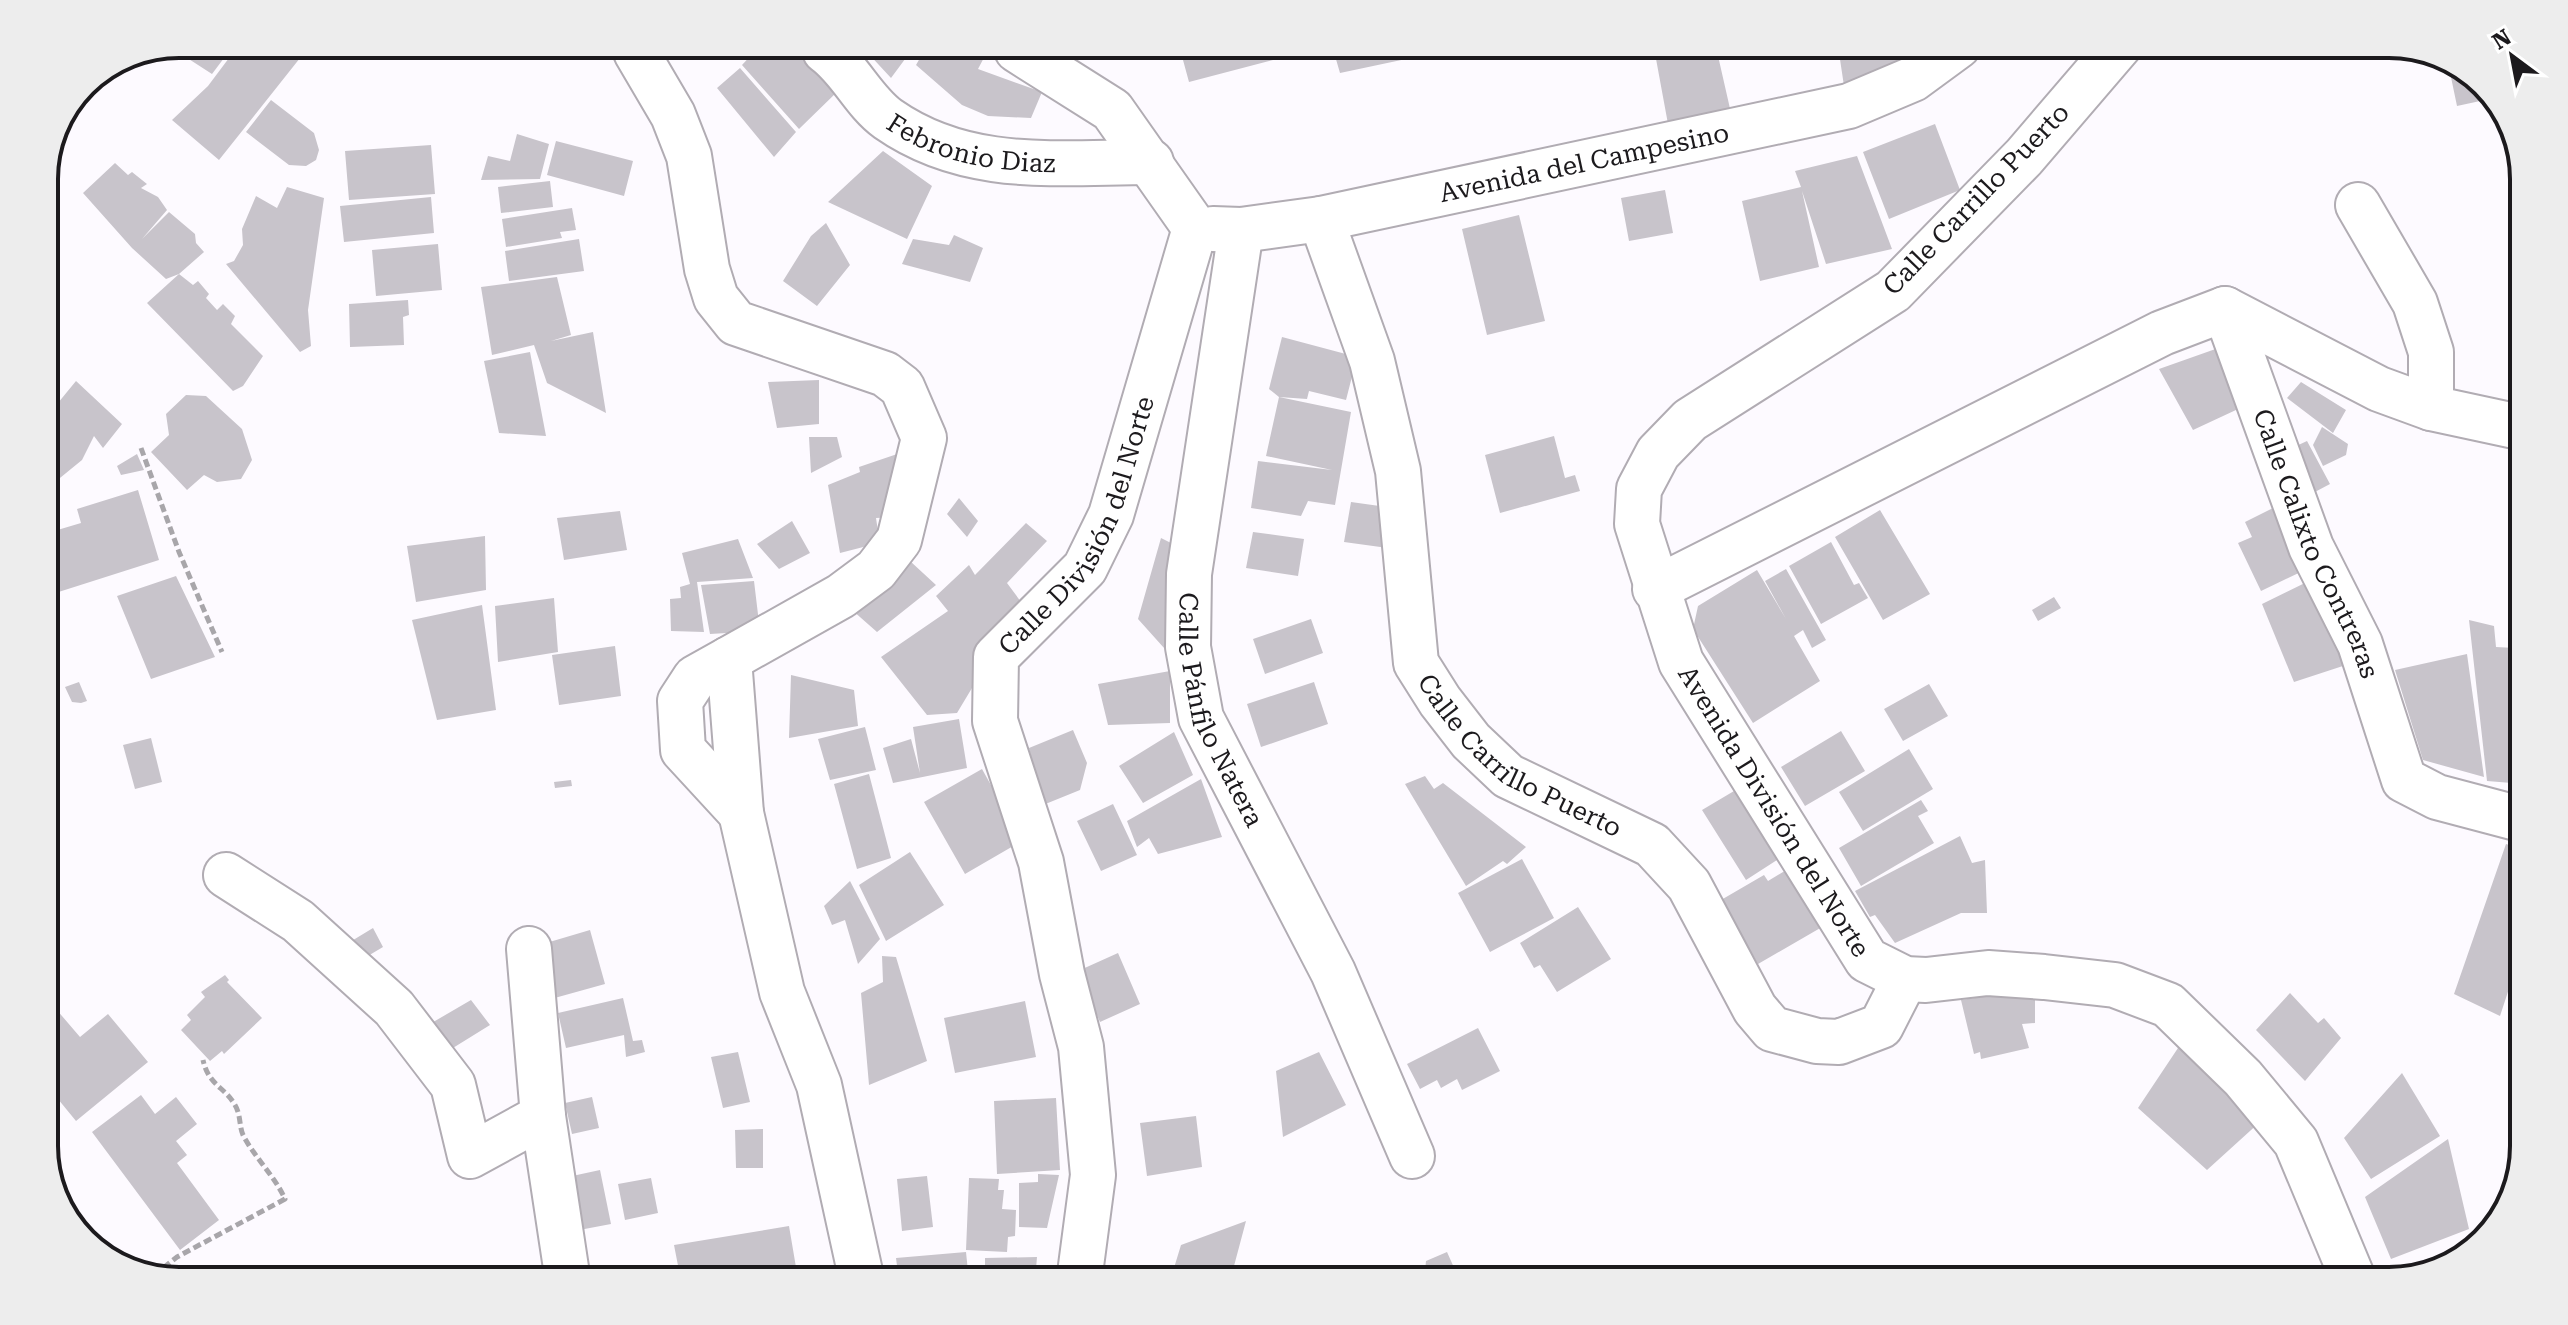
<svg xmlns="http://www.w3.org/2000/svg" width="2568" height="1325" viewBox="0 0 2568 1325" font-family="'Roboto Serif',serif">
<rect width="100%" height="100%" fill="#fdfaff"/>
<!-- building -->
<path fill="#c8c4cb" d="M 1838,46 L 1895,46 L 1901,68 L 1844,86 Z
M 1716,47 L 1731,113 L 1668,124 L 1654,48 Z
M 1458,48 L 1340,73 L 1333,49 L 1437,48 Z
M 1180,49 L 1270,49 L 1273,60 L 1189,82 Z
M 988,50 L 978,69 L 1042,92 L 1031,118 L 988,116 L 962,105 L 916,65 L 924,51 Z
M 755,51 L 772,51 L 775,55 L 779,51 L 801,51 L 838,91 L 799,129 L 742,65 Z
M 866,51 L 911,51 L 891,78 Z
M 304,53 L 219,160 L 172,120 L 208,86 L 232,54 Z
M 181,54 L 227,54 L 212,74 Z
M 2447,58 L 2449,58 L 2494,98 L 2457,106 Z
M 740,68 L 796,132 L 774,157 L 717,88 Z
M 102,71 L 74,107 L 73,107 L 84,83 Z
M 271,100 L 314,133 L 319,150 L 316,160 L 306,166 L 289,165 L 246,132 Z
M 1935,124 L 1960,190 L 1889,219 L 1863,152 Z
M 517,134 L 549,144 L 540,179 L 481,180 L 488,156 L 510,161 Z
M 556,141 L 633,161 L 624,196 L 547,175 Z
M 431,145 L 435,194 L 349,200 L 345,151 Z
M 883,151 L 932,186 L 907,239 L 828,202 Z
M 1857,156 L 1892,249 L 1826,264 L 1802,191 L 1819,267 L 1760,281 L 1742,201 L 1801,187 L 1795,171 Z
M 115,163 L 128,175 L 132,172 L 147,184 L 141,188 L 158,197 L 167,210 L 142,239 L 169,212 L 195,234 L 196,243 L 204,252 L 179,274 L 166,279 L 132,248 L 83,193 Z
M 550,181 L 553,207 L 501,213 L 498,187 Z
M 287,187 L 324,198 L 308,310 L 311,346 L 300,352 L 226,264 L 234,261 L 243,245 L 242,229 L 256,196 L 277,208 Z
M 1665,190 L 1673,233 L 1629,241 L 1621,198 Z
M 431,197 L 434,233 L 344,242 L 340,206 Z
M 572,208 L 576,230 L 560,232 L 562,238 L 506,247 L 502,219 Z
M 1519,215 L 1545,321 L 1487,335 L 1462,229 Z
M 826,223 L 850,265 L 817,306 L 783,281 L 811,236 Z
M 954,235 L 983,248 L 970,282 L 902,264 L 913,239 L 949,245 Z
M 579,239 L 584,271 L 509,281 L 505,251 Z
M 438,244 L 442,290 L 376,296 L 372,250 Z
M 179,274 L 193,285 L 198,281 L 209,294 L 206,298 L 217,310 L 223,304 L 235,316 L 231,324 L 263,356 L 243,386 L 233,391 L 147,303 Z
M 557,277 L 571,335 L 551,341 L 593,332 L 606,413 L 547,383 L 534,345 L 492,355 L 481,287 Z
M 408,300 L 409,315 L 403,317 L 404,345 L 350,347 L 349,304 Z
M 1282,337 L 1357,357 L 1346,400 L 1309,391 L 1307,399 L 1279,397 L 1269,389 Z
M 2224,346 L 2251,403 L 2193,430 L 2159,369 Z
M 530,352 L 546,436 L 499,433 L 484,361 Z
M 819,380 L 819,424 L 777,428 L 768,382 Z
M 76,381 L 122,424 L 103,448 L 94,436 L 82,460 L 44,491 L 44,420 Z
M 2301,382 L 2346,410 L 2333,433 L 2287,398 Z
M 186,395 L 206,396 L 242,429 L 252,460 L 241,479 L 217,482 L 204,475 L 187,490 L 151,452 L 169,435 L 166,414 Z
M 1279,397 L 1351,412 L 1335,505 L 1308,501 L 1301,516 L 1251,508 L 1258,461 L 1332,470 L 1266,456 Z
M 2322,427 L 2348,444 L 2346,455 L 2323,466 L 2313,445 Z
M 1554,436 L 1565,478 L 1575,475 L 1580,491 L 1500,513 L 1485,455 Z
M 809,437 L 837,437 L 842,457 L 811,473 Z
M 2307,441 L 2330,484 L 2313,493 L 2292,448 Z
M 906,451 L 897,517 L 876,518 L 879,538 L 875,544 L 840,553 L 828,485 L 860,472 L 859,467 Z
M 137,454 L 144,470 L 121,475 L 117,466 Z
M 138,490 L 159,560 L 46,596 L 44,534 L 81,523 L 77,509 Z
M 959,498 L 978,521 L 967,537 L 947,514 Z
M 1351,502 L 1401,509 L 1395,549 L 1344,542 Z
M 2275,507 L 2305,570 L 2261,591 L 2238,543 L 2252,537 L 2245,522 Z
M 1880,510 L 1930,594 L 1883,620 L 1835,537 Z
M 620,511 L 627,550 L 564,560 L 557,518 Z
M 792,521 L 810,553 L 779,569 L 757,544 Z
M 1026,523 L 1047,541 L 1007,583 L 1030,614 L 987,663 L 957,713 L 927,715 L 881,657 L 948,611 L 936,596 L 969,565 L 975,575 Z
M 1253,532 L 1304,539 L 1298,576 L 1246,568 Z
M 485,536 L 486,590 L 416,602 L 407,546 Z
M 1161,538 L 1187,551 L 1173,658 L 1138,619 Z
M 738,539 L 753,578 L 697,582 L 704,632 L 671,631 L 670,599 L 681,598 L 680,587 L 690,584 L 682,553 Z
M 1831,542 L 1854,585 L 1859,583 L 1868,598 L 1821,624 L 1789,566 Z
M 910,561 L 936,585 L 877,632 L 852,610 Z
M 1786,569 L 1826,640 L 1812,648 L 1803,630 L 1794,636 L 1820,681 L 1753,723 L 1693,629 L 1698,606 L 1757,570 L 1786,619 L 1765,581 Z
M 176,576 L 215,657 L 151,679 L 117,596 Z
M 2313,579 L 2349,664 L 2294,682 L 2262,604 Z
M 754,581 L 760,631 L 710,634 L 701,585 Z
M 2054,597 L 2061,608 L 2038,621 L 2032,610 Z
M 554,598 L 558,652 L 498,662 L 495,606 Z
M 482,605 L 496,710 L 437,720 L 412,620 Z
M 1311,619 L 1323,653 L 1265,674 L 1253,639 Z
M 2469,620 L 2494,626 L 2496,647 L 2515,648 L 2524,784 L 2487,781 Z
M 615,646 L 621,696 L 559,705 L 552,655 Z
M 2467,654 L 2484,777 L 2423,760 L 2395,670 Z
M 1170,671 L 1170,723 L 1108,725 L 1098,684 Z
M 791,675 L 854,690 L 858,726 L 789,738 Z
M 79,682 L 87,701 L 81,703 L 72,702 L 65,687 Z
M 1314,682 L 1328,724 L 1261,747 L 1247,704 Z
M 1929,684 L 1948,716 L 1903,741 L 1884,709 Z
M 959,719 L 967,768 L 893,783 L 883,748 L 911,739 L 920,773 L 913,727 Z
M 865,727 L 876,770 L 830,780 L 818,739 Z
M 1073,730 L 1087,763 L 1080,790 L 1043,805 L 1029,748 Z
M 1841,731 L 1865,771 L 1805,806 L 1781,767 Z
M 1174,732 L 1193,775 L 1143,803 L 1119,766 Z
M 151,738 L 162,782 L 135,789 L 123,745 Z
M 1909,749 L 1933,789 L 1863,831 L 1839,792 Z
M 982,769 L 1022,841 L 965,874 L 924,802 Z
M 869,774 L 891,858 L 857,869 L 834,784 Z
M 1425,776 L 1434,789 L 1443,783 L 1526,847 L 1507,864 L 1503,861 L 1466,886 L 1405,784 Z
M 1201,779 L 1222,837 L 1158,854 L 1149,838 L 1137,847 L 1127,821 Z
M 571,780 L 572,786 L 555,788 L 554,782 Z
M 1734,791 L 1777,860 L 1746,880 L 1702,810 Z
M 1921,800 L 1928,811 L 1918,816 L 1934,843 L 1861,886 L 1839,848 Z
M 1113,804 L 1137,855 L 1101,871 L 1077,821 Z
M 1960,836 L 1972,863 L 1985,860 L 1987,913 L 1961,913 L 1895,943 L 1875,915 L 1870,917 L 1855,891 Z
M 2506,844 L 2524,850 L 2524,943 L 2500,1016 L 2454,994 Z
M 910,852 L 944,905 L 886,941 L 859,885 Z
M 1522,859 L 1554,918 L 1490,952 L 1458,893 Z
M 1788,869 L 1822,927 L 1758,964 L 1721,900 L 1764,875 L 1768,881 Z
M 850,881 L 880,939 L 858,964 L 845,920 L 832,925 L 824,906 Z
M 1578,907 L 1611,959 L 1557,992 L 1540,965 L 1534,968 L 1520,943 Z
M 373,928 L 383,947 L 356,963 L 345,945 Z
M 590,930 L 605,984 L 551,999 L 536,946 Z
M 1118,953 L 1140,1004 L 1100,1022 L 1078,971 Z
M 882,956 L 896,957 L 927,1061 L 869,1085 L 861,993 L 883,982 Z
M 225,975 L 229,980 L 227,982 L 262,1018 L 224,1054 L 222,1051 L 210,1061 L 181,1030 L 191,1020 L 187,1015 L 205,997 L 201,992 Z
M 2035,989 L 2035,1023 L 2022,1024 L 2029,1048 L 1981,1059 L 1980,1052 L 1974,1054 L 1961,1000 Z
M 2290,993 L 2318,1023 L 2324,1018 L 2341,1038 L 2305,1081 L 2256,1030 Z
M 44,995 L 80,1037 L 108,1014 L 148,1062 L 76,1121 L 44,1082 Z
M 623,998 L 633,1041 L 642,1040 L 645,1052 L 626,1057 L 624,1035 L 566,1048 L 558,1013 Z
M 471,1000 L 490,1025 L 440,1056 L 423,1028 Z
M 1025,1001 L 1036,1057 L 955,1073 L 944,1018 Z
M 1478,1028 L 1500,1071 L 1462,1090 L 1457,1079 L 1441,1088 L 1437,1080 L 1420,1089 L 1407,1064 Z
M 2182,1042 L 2261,1121 L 2207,1170 L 2138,1108 Z
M 738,1052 L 750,1102 L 723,1108 L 711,1057 Z
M 1319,1052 L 1346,1105 L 1283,1137 L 1276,1071 Z
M 2402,1073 L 2440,1136 L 2371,1179 L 2344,1138 Z
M 141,1095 L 155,1114 L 176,1097 L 197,1124 L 176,1141 L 187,1155 L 177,1163 L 219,1220 L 180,1250 L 92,1132 Z
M 592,1097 L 599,1128 L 572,1134 L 565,1103 Z
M 1056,1098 L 1060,1170 L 997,1174 L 994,1101 Z
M 1196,1116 L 1202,1167 L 1147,1176 L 1140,1123 Z
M 763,1129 L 763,1168 L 736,1168 L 735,1130 Z
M 2448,1139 L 2469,1229 L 2391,1259 L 2365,1197 Z
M 600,1170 L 611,1224 L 574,1231 L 563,1178 Z
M 1038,1174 L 1059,1175 L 1047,1228 L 1019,1227 L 1019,1183 L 1038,1182 Z
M 927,1176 L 933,1227 L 902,1231 L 897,1179 Z
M 651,1178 L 658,1213 L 625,1220 L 618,1184 Z
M 969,1178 L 999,1179 L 998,1190 L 1004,1190 L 1002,1209 L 1016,1210 L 1015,1236 L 1008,1237 L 1007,1252 L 966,1250 Z
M 1246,1221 L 1230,1281 L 1170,1281 L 1181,1245 Z
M 789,1226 L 798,1279 L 681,1281 L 674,1245 Z
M 2475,1246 L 2464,1259 L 2409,1275 L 2409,1273 Z
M 966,1252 L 969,1281 L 899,1281 L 896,1258 Z
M 1447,1252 L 1460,1281 L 1424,1281 L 1426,1261 Z
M 1037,1257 L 1035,1281 L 985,1281 L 985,1258 Z"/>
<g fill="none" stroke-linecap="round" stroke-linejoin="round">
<!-- minor casing -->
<g stroke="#b1acb3" stroke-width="48">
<g id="minor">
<path id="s1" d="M 2120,45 L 2024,157 L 1893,291 L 1690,420 L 1658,453 L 1639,489 L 1637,524 L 1681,662 L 1867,960 L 1905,979 L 1926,980 L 1988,973 L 2044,977 L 2115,985 L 2168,1005 L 2243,1078 L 2296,1142 L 2354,1281"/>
<path d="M 1017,50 L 1112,110 L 1195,228"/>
<path id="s2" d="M 825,51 C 850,69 863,101 888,119 C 968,175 1059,162 1151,162"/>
<path d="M 636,52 L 673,115 L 689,156 L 707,269 L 716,298 L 736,323 L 885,374 L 902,387 L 924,438 L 899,540 L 876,570 L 841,596 L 729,659 L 741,813 L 782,992 L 819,1085 L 862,1281"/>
<path d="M 2358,205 L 2415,303 L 2431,352 L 2431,408"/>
<path id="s3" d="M 1321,219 L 1372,361 L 1398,471 L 1416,663 L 1440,701 L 1471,741 L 1508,776 L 1652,845 L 1689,885 L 1755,1009 L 1772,1029 L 1817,1041 L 1839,1042 L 1881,1026 L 1905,979"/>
<path id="s4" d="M 1213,229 L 1241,230 L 1321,219 L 1849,106 L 1913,79 L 1958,46"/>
<path id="s5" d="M 1241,230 L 1189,574 L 1188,647 L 1201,718 L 1333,972 L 1412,1156"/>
<path id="s6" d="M 2225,309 L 2311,547 L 2360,644 L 2404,780 L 2437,797 L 2524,820"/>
<path d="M 1655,589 L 2162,333 L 2225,309 L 2379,389 L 2431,408 L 2524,428"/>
<path d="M 729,659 L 695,678 L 680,701 L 683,750 L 741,813"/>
<path d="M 226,875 L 298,921 L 394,1008 L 453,1085 L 470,1156 L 543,1116"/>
<path d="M 529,949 L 543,1116 L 568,1281"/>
<path id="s7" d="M 1079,1281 L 1093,1175 L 1081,1047 L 1062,974 L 1041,862 L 995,721 L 996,657 L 1085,568 L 1111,515 L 1195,228"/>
</g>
</g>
<!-- path -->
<path stroke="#a8a6aa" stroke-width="5" stroke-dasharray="8 4" stroke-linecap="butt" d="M 141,448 L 179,552 L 222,652
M 154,1275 L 177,1257 L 285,1199 C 274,1175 255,1158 243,1135 C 239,1126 241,1115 235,1105 C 224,1086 209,1086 203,1060"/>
<!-- minor -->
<use href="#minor" stroke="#fff" stroke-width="44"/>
</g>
<g text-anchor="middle" stroke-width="8" stroke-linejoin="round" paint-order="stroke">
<!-- street labels -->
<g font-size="26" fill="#1c1a1d" stroke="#fff">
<text dy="9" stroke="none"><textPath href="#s2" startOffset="182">Febronio Diaz</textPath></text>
<text dy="9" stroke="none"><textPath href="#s4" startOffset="378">Avenida del Campesino</textPath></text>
<text transform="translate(1976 199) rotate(-46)" y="9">Calle Carrillo Puerto</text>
<text dy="9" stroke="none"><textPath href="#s7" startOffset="796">Calle División del Norte</textPath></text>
<text dy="9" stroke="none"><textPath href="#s6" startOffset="252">Calle Calixto Contreras</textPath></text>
<text dy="9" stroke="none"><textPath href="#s5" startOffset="490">Calle Pánfilo Natera</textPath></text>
<text dy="9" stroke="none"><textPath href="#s3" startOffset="600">Calle Carrillo Puerto</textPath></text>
<text dy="9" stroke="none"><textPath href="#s1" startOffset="1018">Avenida División del Norte</textPath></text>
</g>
</g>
<!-- crop -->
<path d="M0 0H2568V1325H0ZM179 58H2389A121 121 0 0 1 2510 179V1146A121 121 0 0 1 2389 1267H179A121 121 0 0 1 58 1146V179A121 121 0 0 1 179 58Z" fill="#ededed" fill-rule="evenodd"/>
<path fill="none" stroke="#1c1a1d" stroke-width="4" d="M179 58H2389A121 121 0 0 1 2510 179V1146A121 121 0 0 1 2389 1267H179A121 121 0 0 1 58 1146V179A121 121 0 0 1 179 58Z"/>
<!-- north arrow -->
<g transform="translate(2512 56) rotate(328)" stroke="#ffffff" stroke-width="6" paint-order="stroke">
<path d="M0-6L14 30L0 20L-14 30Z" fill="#1c1a1d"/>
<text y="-12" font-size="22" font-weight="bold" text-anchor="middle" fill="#1c1a1d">N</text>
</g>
</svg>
